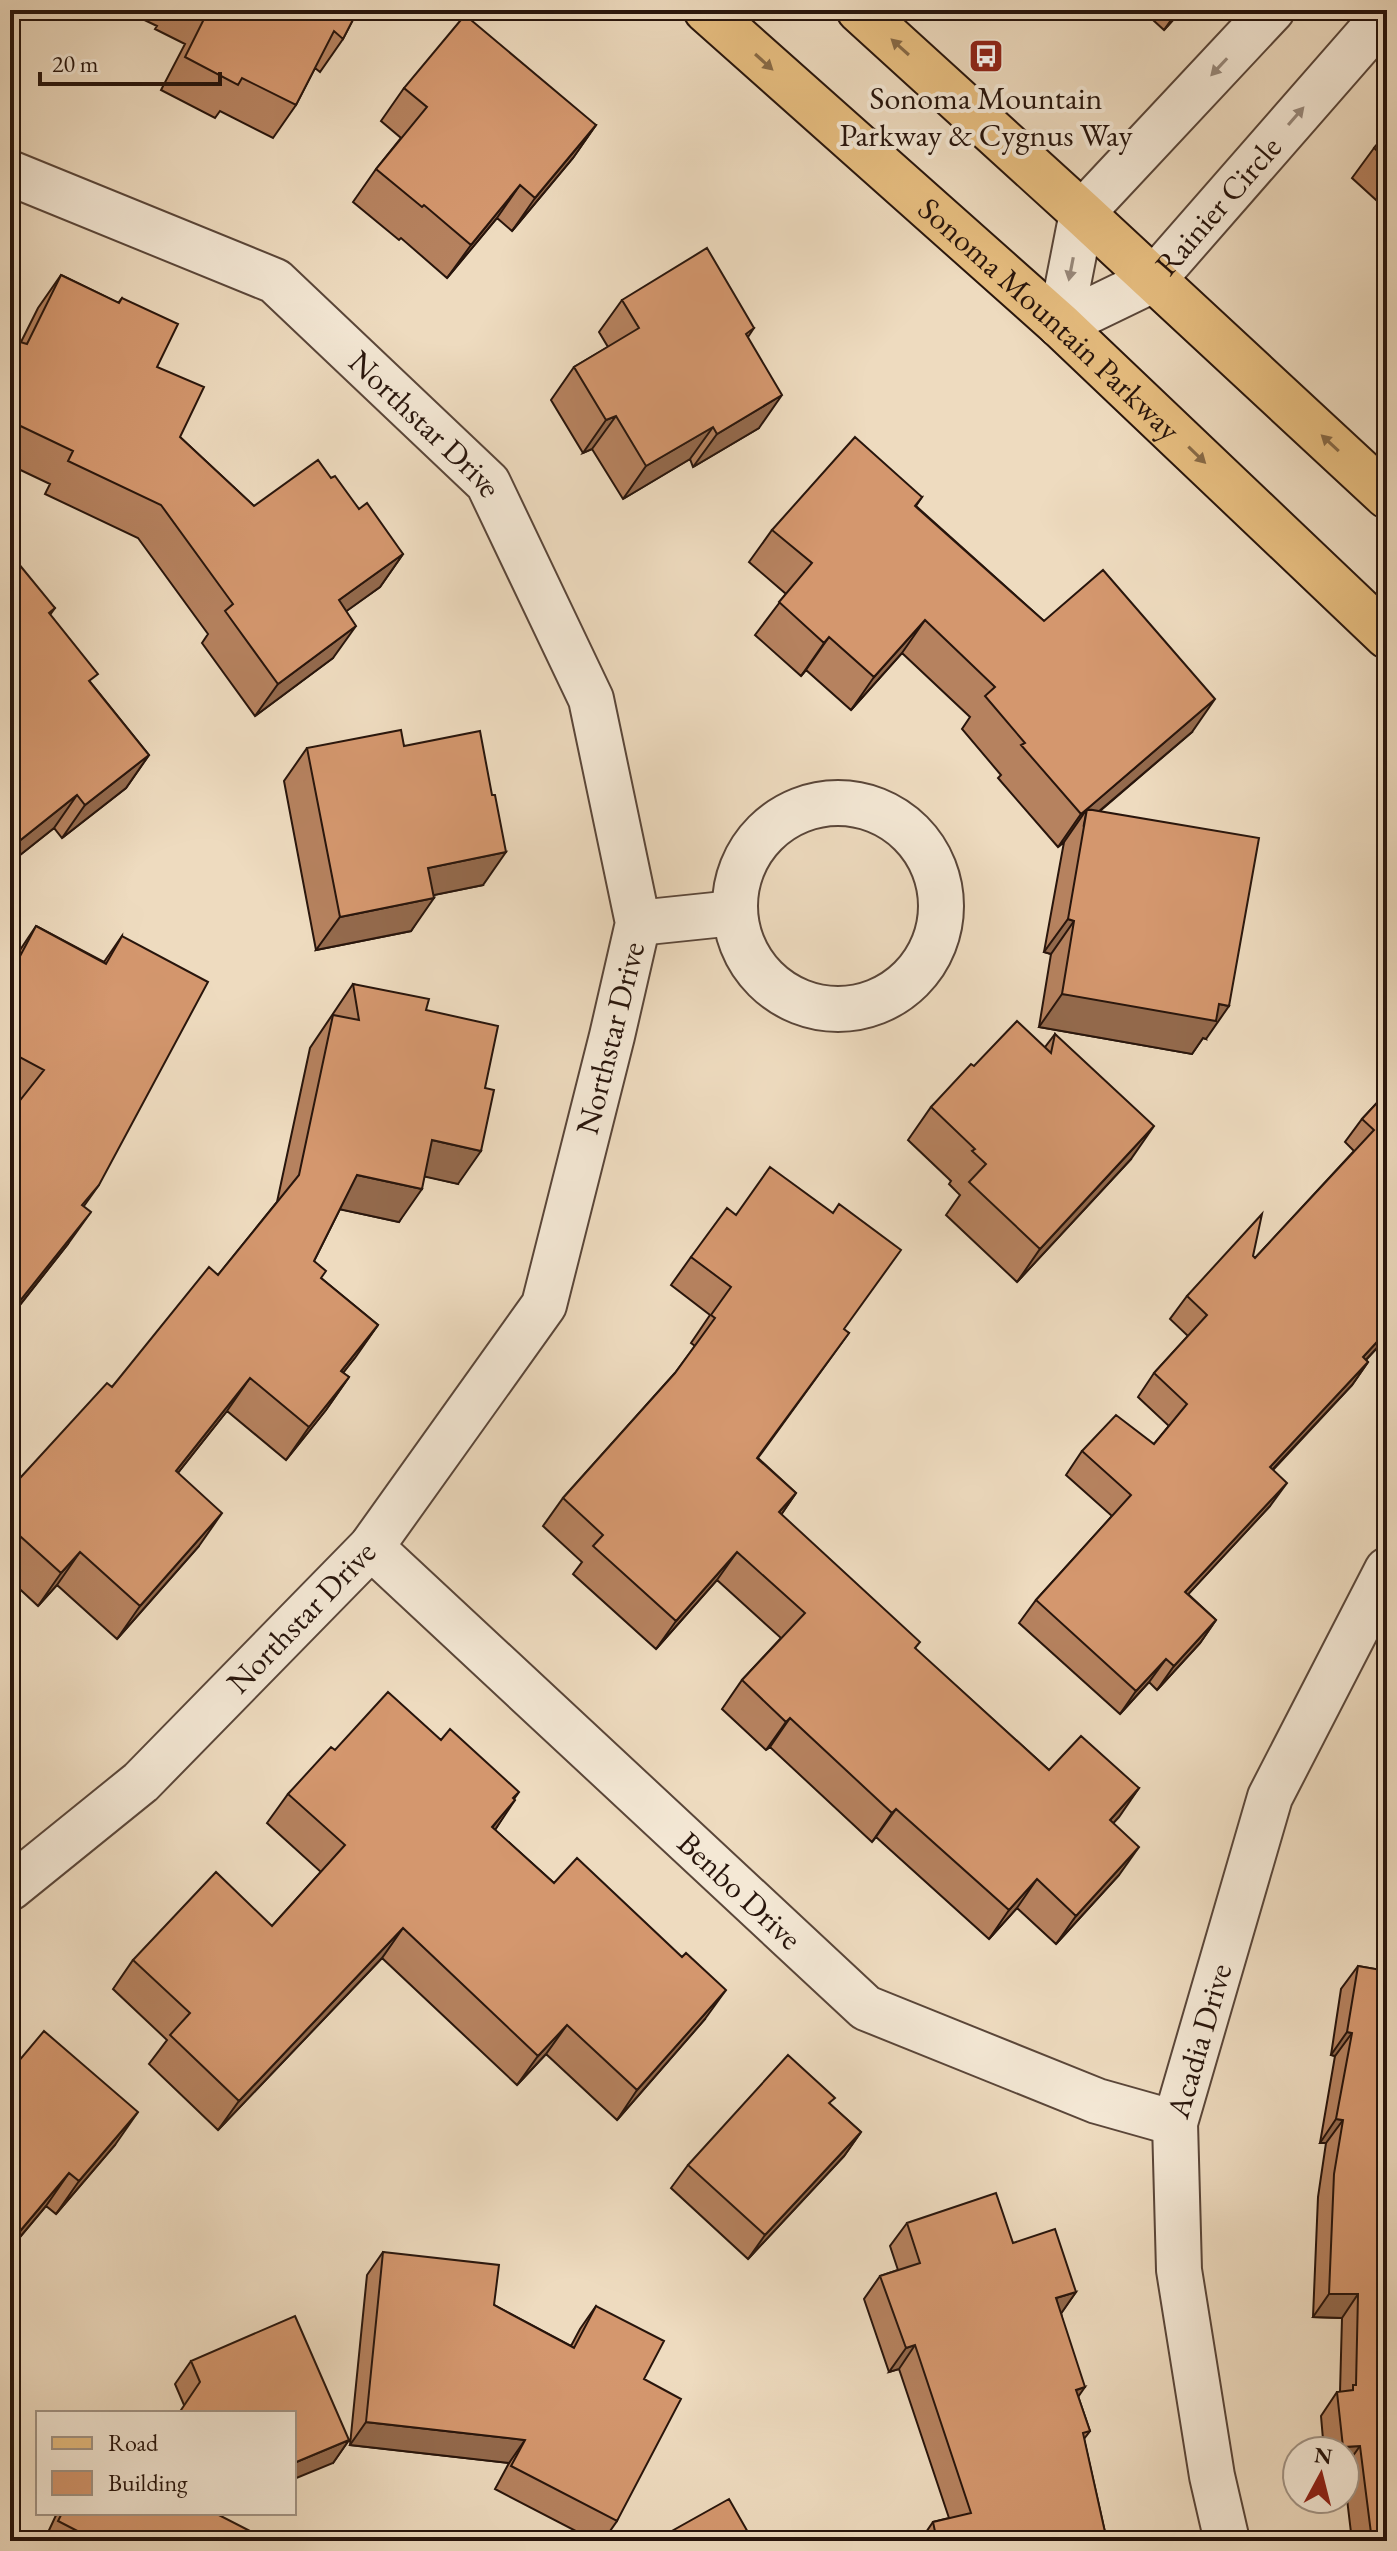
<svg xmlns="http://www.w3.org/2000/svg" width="1397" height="2551" viewBox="0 0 1397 2551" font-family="'EB Garamond',serif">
<rect width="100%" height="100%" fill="#eedbbf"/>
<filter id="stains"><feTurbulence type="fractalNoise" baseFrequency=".0025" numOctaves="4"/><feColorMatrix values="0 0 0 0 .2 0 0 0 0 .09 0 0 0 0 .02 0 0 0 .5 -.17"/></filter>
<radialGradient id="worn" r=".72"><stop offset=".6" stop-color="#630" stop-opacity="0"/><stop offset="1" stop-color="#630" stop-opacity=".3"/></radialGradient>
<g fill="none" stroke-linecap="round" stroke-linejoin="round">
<!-- minor casing -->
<g stroke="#5a4639" stroke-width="48">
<g id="minor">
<path id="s1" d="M 10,173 L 275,281 L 488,483 L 591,699 L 638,923 L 612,1036 L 544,1305 L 371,1547 L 141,1782 L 10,1888"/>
<path id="s2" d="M 1060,325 L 1153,280 L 1376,25 L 1383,10"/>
<path d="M 1060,325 L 1082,213 L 1272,10"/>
<circle cx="838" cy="906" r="103"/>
<path d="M 638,923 L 734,913"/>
<path id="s3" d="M 371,1547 L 866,2008 L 1097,2101 L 1175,2123"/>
<path id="s4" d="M 1227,2541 L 1212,2476 L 1179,2270 L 1175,2123 L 1270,1797 L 1387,1570"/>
</g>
</g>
<!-- major casing -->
<g stroke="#28150c" stroke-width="48">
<g id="major">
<path id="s5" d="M 706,10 L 1060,325 L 1387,636"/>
<path d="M 859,10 L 1082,213 L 1387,496"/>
</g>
</g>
<!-- minor -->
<use href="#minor" stroke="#f4e8d5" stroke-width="44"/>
<!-- major -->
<use href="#major" stroke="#e7be80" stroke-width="44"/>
</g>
<!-- wall -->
<path fill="#b6825f" stroke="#28150c" stroke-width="2" d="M 139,10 L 358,10 L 343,39 L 320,72 L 315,68 L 296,105 L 273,138 L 220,111 L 215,118 L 161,90 L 185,44 L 155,29 L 157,26 L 136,16 Z
M 1142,10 L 1182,10 L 1164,30 Z
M 404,88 L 596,125 L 573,158 L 512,231 L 497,218 L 447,278 L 401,238 L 399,240 L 353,202 L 376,169 L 401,138 L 381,121 Z
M 1387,133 L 1387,210 L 1352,178 L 1374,148 Z
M 61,275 L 118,303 L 122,298 L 157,367 L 180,437 L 254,506 L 331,478 L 359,509 L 403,554 L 380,587 L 346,611 L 333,658 L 255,716 L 202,643 L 208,634 L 138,538 L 45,494 L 50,484 L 10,465 L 10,339 L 21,342 L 38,308 Z
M 622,300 L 754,328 L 748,337 L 759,428 L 693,467 L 690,459 L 623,499 L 592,449 L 583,453 L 551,400 L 574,367 L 608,347 L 599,332 Z
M 922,497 L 916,506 L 1044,621 L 1192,732 L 1100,811 L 1206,1039 L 1203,1038 L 1192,1054 L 1039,1027 L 1051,954 L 1044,952 L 1064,842 L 1058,847 L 998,778 L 1001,775 L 962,729 L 970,717 L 902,653 L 851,710 L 806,670 L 801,676 L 755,635 L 786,594 L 749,562 L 772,530 Z
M 10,569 L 55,608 L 50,615 L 91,683 L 149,755 L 126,788 L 62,838 L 54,828 L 10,863 Z
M 404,746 L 483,885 L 433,895 L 411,931 L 316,950 L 284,781 L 307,748 Z
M 36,926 L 104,962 L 122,936 L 99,1185 L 84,1206 L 68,1244 L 13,1314 L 19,1102 L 10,1097 L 10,965 Z
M 353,984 L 426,1010 L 458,1184 L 425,1176 L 399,1222 L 340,1209 L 314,1261 L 321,1278 L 378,1325 L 343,1373 L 349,1377 L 326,1410 L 286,1460 L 227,1411 L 178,1473 L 199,1546 L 117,1639 L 57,1585 L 38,1606 L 10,1580 L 10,1489 L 112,1387 L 218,1275 L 277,1202 L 310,1048 Z
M 1055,1034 L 1131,1159 L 1017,1282 L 946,1215 L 960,1195 L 949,1184 L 951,1181 L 908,1140 L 931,1107 L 974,1066 L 1045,1047 Z
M 1387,1092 L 1387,1337 L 1366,1360 L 1368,1362 L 1352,1385 L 1273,1470 L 1270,1506 L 1188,1594 L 1216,1620 L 1200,1643 L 1157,1690 L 1149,1682 L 1120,1714 L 1019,1623 L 1036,1600 L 1112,1516 L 1066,1475 L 1082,1451 L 1154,1444 L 1169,1426 L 1138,1397 L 1154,1373 L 1188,1336 L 1170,1319 L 1187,1296 L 1253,1256 L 1255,1258 L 1354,1151 L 1345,1142 L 1362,1119 Z
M 691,1257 L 849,1333 L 758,1458 L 796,1493 L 781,1515 L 915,1649 L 1049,1770 L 1139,1788 L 1113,1823 L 1119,1875 L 1056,1944 L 1017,1908 L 989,1939 L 876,1837 L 872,1842 L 770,1747 L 766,1750 L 722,1709 L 742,1680 L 781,1638 L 717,1580 L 656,1649 L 573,1574 L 582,1562 L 543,1526 L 563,1498 L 675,1373 L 695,1346 L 691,1343 L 710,1315 L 671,1285 Z
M 441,1740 L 514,1799 L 495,1830 L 705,2019 L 617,2120 L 546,2054 L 517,2085 L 382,1958 L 218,2130 L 149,2064 L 167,2040 L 113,1989 L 133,1960 L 272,1926 L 321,1872 L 267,1823 L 288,1794 L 335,1750 Z
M 1358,1966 L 1386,1971 L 1387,1967 L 1387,2541 L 1352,2541 L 1345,2482 L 1345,2451 L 1324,2451 L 1321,2416 L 1337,2392 L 1340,2392 L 1342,2318 L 1313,2317 L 1318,2197 L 1326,2143 L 1320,2143 L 1335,2056 L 1331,2055 L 1341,1989 Z
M 10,2066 L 115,2145 L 56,2214 L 46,2206 L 10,2249 Z
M 830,2104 L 861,2132 L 844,2156 L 748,2259 L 671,2188 L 688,2165 Z
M 907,2223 L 1013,2243 L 1076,2292 L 1061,2313 L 1078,2396 L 1090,2431 L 1084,2439 L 1107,2541 L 920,2541 L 933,2522 L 949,2518 L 899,2369 L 889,2372 L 864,2299 L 880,2276 L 898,2270 L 890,2246 Z
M 383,2252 L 494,2305 L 571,2346 L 580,2329 L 596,2306 L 644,2379 L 617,2521 L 603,2541 L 595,2541 L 495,2489 L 509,2463 L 350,2445 L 367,2275 Z
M 191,2361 L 349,2440 L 333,2463 L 184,2405 L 175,2384 Z
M 57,2513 L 216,2513 L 248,2541 L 44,2541 Z"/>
<!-- shaded-wall -->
<path fill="#946a4d" stroke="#28150c" stroke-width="2" d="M 1178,10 L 1182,10 L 1164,30 Z
M 596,125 L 573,158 L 512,231 L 535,198 Z
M 520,185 L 497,218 L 447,278 L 471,245 Z
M 782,395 L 759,428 L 693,467 L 717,434 Z
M 616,416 L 592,449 L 583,453 L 606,420 Z
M 713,427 L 690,459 L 623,499 L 646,466 Z
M 403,554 L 380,587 L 316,633 L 339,600 Z
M 925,620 L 902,653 L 851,710 L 874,677 Z
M 356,626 L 333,658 L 255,716 L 278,684 Z
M 829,637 L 806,670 L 801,676 L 824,643 Z
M 1215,699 L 1192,732 L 1084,824 L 1087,809 Z
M 149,755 L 126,788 L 62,838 L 85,805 Z
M 77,795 L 54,828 L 10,863 L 10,853 L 18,842 Z
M 1087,809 L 1064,842 L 1058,847 L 1081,814 Z
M 506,852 L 483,885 L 405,901 L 428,868 Z
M 434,898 L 411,931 L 316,950 L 340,917 Z
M 1068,919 L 1074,921 L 1051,954 L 1044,952 Z
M 1062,994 L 1219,1004 L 1229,1006 L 1206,1039 L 1203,1038 L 1192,1054 L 1039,1027 Z
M 1154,1126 L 1131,1159 L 1017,1282 L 1040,1249 Z
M 432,1140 L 481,1151 L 458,1184 L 409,1173 Z
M 357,1175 L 422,1189 L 399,1222 L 334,1208 Z
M 91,1212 L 68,1244 L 10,1317 L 10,1313 Z
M 378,1325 L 355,1358 L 318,1404 L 341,1371 Z
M 1387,1331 L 1387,1337 L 1347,1380 L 1363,1357 Z
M 1368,1362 L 1352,1385 L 1253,1490 L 1270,1467 Z
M 349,1377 L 326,1410 L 286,1460 L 309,1427 Z
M 250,1378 L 227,1411 L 153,1504 L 176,1471 Z
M 1287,1483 L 1270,1506 L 1169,1615 L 1185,1592 Z
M 796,1493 L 776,1522 L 779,1512 Z
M 222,1513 L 199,1546 L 117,1639 L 140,1606 Z
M 80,1552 L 57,1585 L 38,1606 L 61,1573 Z
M 737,1552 L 717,1580 L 656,1649 L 676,1621 Z
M 1216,1620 L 1200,1643 L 1157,1690 L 1174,1666 Z
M 1166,1659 L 1149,1682 L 1120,1714 L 1136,1691 Z
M 790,1718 L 770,1747 L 766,1750 L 786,1722 Z
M 1139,1788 L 1119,1817 L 1090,1848 L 1110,1820 Z
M 519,1792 L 505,1812 L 515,1800 L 495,1830 L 471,1856 Z
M 896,1809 L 876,1837 L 872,1842 L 892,1813 Z
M 1139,1847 L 1119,1875 L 1056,1944 L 1076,1916 Z
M 1037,1879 L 1017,1908 L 989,1939 L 1009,1910 Z
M 403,1928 L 382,1958 L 218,2130 L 239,2101 Z
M 726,1990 L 705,2019 L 617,2120 L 637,2090 Z
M 567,2025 L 546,2054 L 517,2085 L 538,2056 Z
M 1347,2032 L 1352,2033 L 1335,2056 L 1331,2055 Z
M 138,2112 L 115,2145 L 56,2214 L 79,2181 Z
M 1336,2119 L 1343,2120 L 1326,2143 L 1320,2143 Z
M 861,2132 L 844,2156 L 748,2259 L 765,2235 Z
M 69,2173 L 46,2206 L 10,2249 L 10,2243 Z
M 1076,2292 L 1060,2315 L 1056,2298 Z
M 1329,2294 L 1358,2294 L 1342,2318 L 1313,2317 Z
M 915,2345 L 899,2369 L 889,2372 L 906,2348 Z
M 1085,2387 L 1069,2410 L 1076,2390 Z
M 366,2422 L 525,2440 L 509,2463 L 350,2445 Z
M 349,2440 L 333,2463 L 294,2479 L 294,2463 Z
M 1360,2446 L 1345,2467 L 1345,2451 L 1341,2451 L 1343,2447 Z"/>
<!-- building -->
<path fill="#d4976e" stroke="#28150c" stroke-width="2" d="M 206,10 L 358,10 L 343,39 L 334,31 L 296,105 L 242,78 L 238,85 L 185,57 L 208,11 Z
M 465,15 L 596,125 L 535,198 L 520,185 L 471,245 L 424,205 L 422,207 L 376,169 L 427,107 L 404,88 Z
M 1387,133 L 1387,160 L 1374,148 Z
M 707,248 L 754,328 L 746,334 L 782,395 L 717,434 L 713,427 L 646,466 L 616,416 L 606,420 L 574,367 L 639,328 L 622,300 Z
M 61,275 L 119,303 L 122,298 L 178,324 L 157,367 L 204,387 L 180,437 L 254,506 L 318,460 L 331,478 L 335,476 L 359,509 L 367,503 L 403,554 L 339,600 L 356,626 L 278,684 L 225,611 L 233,604 L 161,505 L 68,461 L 73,451 L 10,421 L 10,339 L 27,344 Z
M 855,437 L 922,497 L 915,506 L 1044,621 L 1103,570 L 1215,699 L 1087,809 L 1259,838 L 1229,1006 L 1219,1004 L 1216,1021 L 1062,994 L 1074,921 L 1068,919 L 1087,809 L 1081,814 L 1021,745 L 1025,743 L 985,696 L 995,687 L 925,620 L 874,677 L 829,637 L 824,643 L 779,602 L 812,563 L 772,530 Z
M 18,563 L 55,608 L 49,613 L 98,674 L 89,681 L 149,755 L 85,805 L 77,795 L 18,842 L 10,832 L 10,569 Z
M 401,730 L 404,746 L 480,731 L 492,795 L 495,795 L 506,852 L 428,868 L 434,898 L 340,917 L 307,748 Z
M 36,926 L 106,964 L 122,936 L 208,982 L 99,1185 L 82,1205 L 91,1212 L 11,1312 L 18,1318 L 10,1327 L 10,1113 L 44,1070 L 10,1052 L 10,987 L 12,983 L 10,982 L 10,975 Z
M 353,984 L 429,999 L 426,1010 L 498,1026 L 485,1088 L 494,1090 L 481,1151 L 432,1140 L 422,1189 L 357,1175 L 314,1261 L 326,1271 L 321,1278 L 378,1325 L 341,1371 L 349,1377 L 309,1427 L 250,1378 L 176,1471 L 222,1513 L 140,1606 L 80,1552 L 61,1573 L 10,1527 L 10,1489 L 107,1383 L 112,1387 L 209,1267 L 218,1275 L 299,1175 L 333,1015 L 359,1020 Z
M 1017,1021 L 1051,1053 L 1055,1034 L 1154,1126 L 1040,1249 L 969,1182 L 986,1164 L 972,1151 L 975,1149 L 931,1107 L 971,1064 L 974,1066 Z
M 1387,1092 L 1387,1331 L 1363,1357 L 1368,1362 L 1270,1467 L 1287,1483 L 1185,1592 L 1216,1620 L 1174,1666 L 1166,1659 L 1136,1691 L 1036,1600 L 1131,1495 L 1082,1451 L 1116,1415 L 1154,1444 L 1187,1404 L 1154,1373 L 1207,1315 L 1187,1296 L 1262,1214 L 1253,1256 L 1255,1258 L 1374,1130 L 1362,1119 Z
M 770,1167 L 833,1213 L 839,1204 L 901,1250 L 844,1329 L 849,1333 L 757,1458 L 796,1493 L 779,1512 L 920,1642 L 915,1648 L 1049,1770 L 1081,1736 L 1139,1788 L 1110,1820 L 1139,1847 L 1076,1916 L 1037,1879 L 1009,1910 L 896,1809 L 892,1813 L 790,1718 L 786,1722 L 742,1680 L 805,1613 L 737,1552 L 676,1621 L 593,1546 L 603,1535 L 563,1498 L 675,1373 L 715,1318 L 711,1315 L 731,1287 L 691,1257 L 727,1208 L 736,1215 Z
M 10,1655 L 16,1665 L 10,1669 Z
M 388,1692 L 441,1740 L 450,1729 L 519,1792 L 513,1798 L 515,1800 L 492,1827 L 554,1883 L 577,1858 L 682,1957 L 686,1953 L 726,1990 L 637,2090 L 567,2025 L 538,2056 L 403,1928 L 239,2101 L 170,2035 L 190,2013 L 133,1960 L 216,1872 L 272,1926 L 345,1845 L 288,1794 L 331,1747 L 335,1750 Z
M 1358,1966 L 1387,1971 L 1387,2541 L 1372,2541 L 1360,2446 L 1343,2447 L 1337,2392 L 1353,2390 L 1353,2385 L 1356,2385 L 1358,2294 L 1329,2294 L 1334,2174 L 1343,2120 L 1336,2119 L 1352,2033 L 1347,2032 Z
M 44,2031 L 138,2112 L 79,2181 L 69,2173 L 10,2243 L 10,2066 L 13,2068 Z
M 788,2055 L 835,2098 L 829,2103 L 861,2132 L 765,2235 L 688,2165 Z
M 996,2193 L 1013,2243 L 1055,2229 L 1076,2292 L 1056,2298 L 1085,2387 L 1076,2390 L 1090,2431 L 1083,2433 L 1107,2541 L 937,2541 L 933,2522 L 971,2513 L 915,2345 L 906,2348 L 880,2276 L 920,2263 L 907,2223 Z
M 383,2252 L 499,2265 L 494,2305 L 574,2348 L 596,2306 L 664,2341 L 644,2379 L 681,2399 L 617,2521 L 511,2466 L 525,2440 L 366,2422 Z
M 295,2316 L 349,2440 L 294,2463 L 294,2413 L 179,2413 L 200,2382 L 191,2361 Z
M 729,2499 L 753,2541 L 654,2541 Z
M 62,2513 L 215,2513 L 252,2532 L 248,2541 L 92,2541 L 93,2539 L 58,2521 Z"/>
<!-- one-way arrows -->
<defs><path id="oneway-solid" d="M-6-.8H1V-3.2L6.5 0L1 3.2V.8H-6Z" transform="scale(2)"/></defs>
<g fill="#886a46">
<use href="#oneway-solid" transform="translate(900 47) rotate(-138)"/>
<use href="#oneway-solid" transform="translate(764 62) rotate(42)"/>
<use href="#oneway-solid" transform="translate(1330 443) rotate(-137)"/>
<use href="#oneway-solid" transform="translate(1197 455) rotate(44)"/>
</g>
<g fill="#98897b">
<use href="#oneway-solid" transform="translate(1219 67) rotate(133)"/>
<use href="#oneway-solid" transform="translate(1296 116) rotate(-49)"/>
<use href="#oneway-solid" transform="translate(1071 269) rotate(101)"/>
</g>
<!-- icons -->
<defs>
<g id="bus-square" transform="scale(1.8)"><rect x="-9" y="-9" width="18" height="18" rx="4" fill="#8f2418" stroke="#f4e8d5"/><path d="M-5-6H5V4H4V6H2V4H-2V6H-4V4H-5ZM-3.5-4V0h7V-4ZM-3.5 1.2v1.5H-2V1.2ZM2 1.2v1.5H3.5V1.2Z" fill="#fff"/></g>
</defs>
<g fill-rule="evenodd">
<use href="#bus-square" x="986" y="56"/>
</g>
<g text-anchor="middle" stroke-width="8" stroke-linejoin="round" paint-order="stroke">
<!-- poi labels -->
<g font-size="32" fill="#28150c" stroke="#f4e8d5">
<text x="986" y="109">Sonoma Mountain<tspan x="986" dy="37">Parkway &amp; Cygnus Way</tspan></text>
</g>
<!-- street labels -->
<g font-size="32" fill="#28150c" stroke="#f4e8d5">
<text dy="11" stroke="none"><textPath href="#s2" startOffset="202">Rainier Circle</textPath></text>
<text dy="11" stroke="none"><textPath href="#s5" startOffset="462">Sonoma Mountain Parkway</textPath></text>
<text dy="11" stroke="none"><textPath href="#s1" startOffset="494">Northstar Drive</textPath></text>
<text transform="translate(610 1038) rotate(-76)" y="11">Northstar Drive</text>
<text transform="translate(301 1617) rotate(-46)" y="11">Northstar Drive</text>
<text dy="11" stroke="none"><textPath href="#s3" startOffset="504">Benbo Drive</textPath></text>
<text dy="11" stroke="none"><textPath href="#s4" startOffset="508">Acadia Drive</textPath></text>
</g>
</g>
<!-- margin -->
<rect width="1397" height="2551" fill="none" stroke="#eedbbf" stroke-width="40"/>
<rect x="12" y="12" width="1373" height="2527" fill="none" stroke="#28150c" stroke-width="4"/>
<rect x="20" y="20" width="1357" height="2511" fill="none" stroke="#28150c" stroke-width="2"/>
<!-- legend -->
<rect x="36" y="2411" width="260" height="104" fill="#f4e8d5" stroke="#a29485" stroke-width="2"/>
<rect x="52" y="2437" width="40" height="12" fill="#e7be80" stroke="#a29485" stroke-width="2"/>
<text x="108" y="2451" font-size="24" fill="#28150c">Road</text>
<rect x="52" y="2471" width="40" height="24" fill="#d4976e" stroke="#a29485" stroke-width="2"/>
<text x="108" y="2491" font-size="24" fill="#28150c">Building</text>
<!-- north arrow -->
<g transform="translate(1321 2475) rotate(7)"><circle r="38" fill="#f4e8d5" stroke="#a29485" stroke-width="2"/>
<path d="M0-6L14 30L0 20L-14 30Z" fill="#8f2418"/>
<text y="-12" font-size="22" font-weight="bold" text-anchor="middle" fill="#28150c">N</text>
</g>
<!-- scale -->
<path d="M40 72v12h180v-12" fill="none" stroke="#28150c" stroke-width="4"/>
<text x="52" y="72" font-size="24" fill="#28150c" stroke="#f4e8d5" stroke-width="6" paint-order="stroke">20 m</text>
<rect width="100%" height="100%" filter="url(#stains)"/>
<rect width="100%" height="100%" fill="url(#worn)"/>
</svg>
